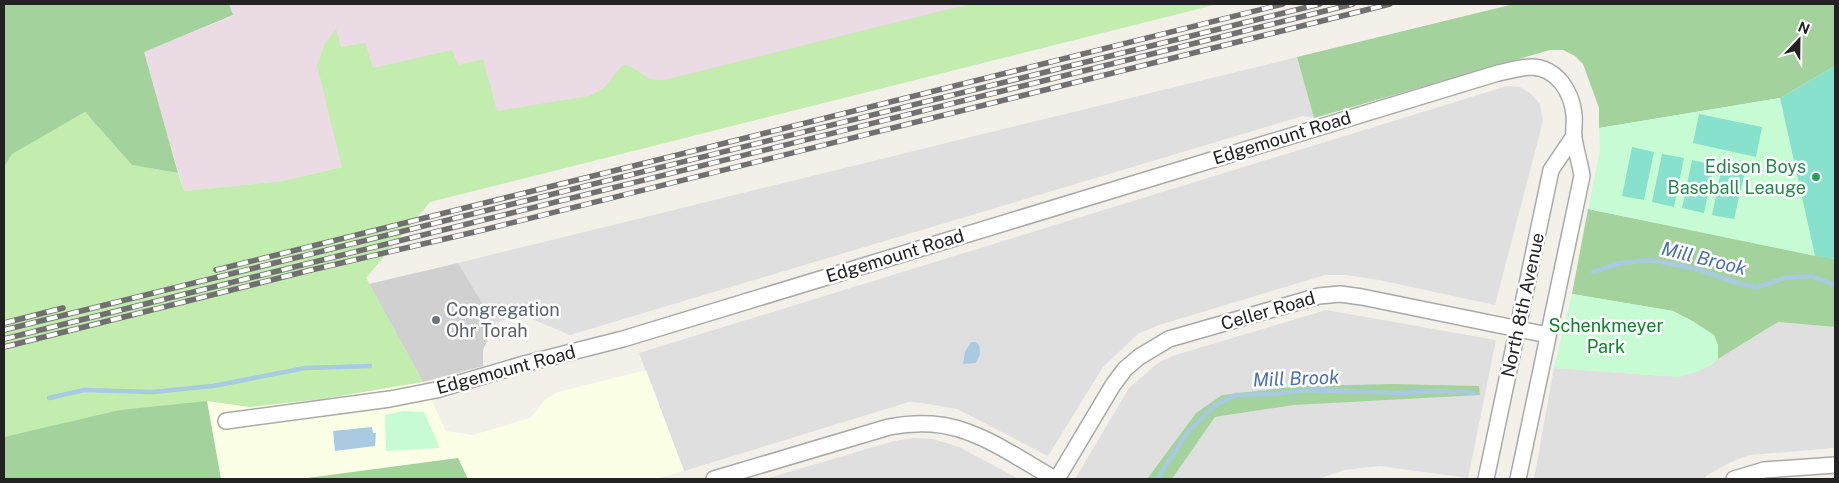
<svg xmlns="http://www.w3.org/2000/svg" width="1839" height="483" viewBox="0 0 1839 483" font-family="'Public Sans',sans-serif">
<rect width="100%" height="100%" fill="#f2f0e9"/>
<!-- residential -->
<path fill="#e0dfdf" d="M 1297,57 L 1314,118 L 1303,116 L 570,335 L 532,319 L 519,316 L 508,317 L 495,324 L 458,263 Z
M 1507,86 L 1520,87 L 1531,94 L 1540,104 L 1543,121 L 1495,305 L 1379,280 L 1347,275 L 1325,275 L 1159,325 L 1138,334 L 1103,367 L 1048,456 L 957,409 L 922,403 L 909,402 L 684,471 L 639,353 Z
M 1326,310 L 1496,340 L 1468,478 L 1380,466 L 1344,470 L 1318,479 L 1172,479 L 1215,417 L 1294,405 L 1479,386 L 1196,413 L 1147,479 L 1075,479 L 1129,388 L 1158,363 L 1172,356 Z
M 1778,322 L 1835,327 L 1835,448 L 1749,455 L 1731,462 L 1709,474 L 1703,479 L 1534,479 L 1554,368 L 1665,376 L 1711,365 L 1718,359 Z
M 914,438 L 933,439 L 959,447 L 1019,479 L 765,479 L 894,441 Z"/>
<!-- industrial -->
<path fill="#ebdbe5" d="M 229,4 L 1024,4 L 283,181 L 184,191 L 143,52 L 233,16 Z"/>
<!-- education -->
<path fill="#fbffe5" d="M 646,370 L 684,471 L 656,479 L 468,479 L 458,458 L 300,479 L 221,479 L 207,401 L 250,407 L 322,399 L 423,382 L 446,431 L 473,435 L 530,418 L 546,399 L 558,392 Z"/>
<!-- religious -->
<path fill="#d0d0d0" d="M 458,263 L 495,324 L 483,350 L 483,366 L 423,382 L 369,284 Z"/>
<!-- grass -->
<path fill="#c3ecaf" d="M 970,4 L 1218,4 L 430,202 L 366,278 L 423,382 L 322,399 L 250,407 L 207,401 L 4,437 L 4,167 L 11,154 L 85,112 L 132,165 L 178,173 L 184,191 L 283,181 L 342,167 L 317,65 L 325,43 L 336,29 L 341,47 L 365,43 L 373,68 L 452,50 L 458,65 L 483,59 L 497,111 L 589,96 L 603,89 L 623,65 C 634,65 639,74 649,78 C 656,81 662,80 669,79 Z"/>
<!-- forest -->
<path fill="#a4d29d" d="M 4,4 L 229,4 L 233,15 L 144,52 L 178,173 L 132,165 L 85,112 L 12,154 L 4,167 Z
M 1514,4 L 1835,4 L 1835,66 L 1780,98 L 1599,128 L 1599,108 L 1583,64 L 1575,56 L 1563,50 L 1550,50 L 1314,118 L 1297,57 Z
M 1588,209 L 1835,259 L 1835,327 L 1778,322 L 1718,359 L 1718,345 L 1694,322 L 1673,311 L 1572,294 Z
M 1393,384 L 1479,386 L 1480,395 L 1294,405 L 1215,417 L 1172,479 L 1147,479 L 1196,413 L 1222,395 L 1299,386 Z
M 207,401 L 221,479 L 4,479 L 4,437 L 120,410 Z
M 458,458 L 468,479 L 300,479 Z"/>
<!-- park -->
<path fill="#c7fbd4" d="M 1780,98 L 1815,256 L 1588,209 L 1600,150 L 1599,128 Z
M 1572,294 L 1673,311 L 1694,322 L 1714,335 L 1718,345 L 1718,359 C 1706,370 1694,373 1679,377 L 1554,368 Z
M 403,411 L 424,412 L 440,448 L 386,451 L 385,415 Z"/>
<!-- pitch -->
<path fill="#87e1cd" d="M 1835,66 L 1835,259 L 1815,256 L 1780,98 Z
M 1699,114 L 1762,127 L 1756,157 L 1693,143 Z
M 1632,147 L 1654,152 L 1644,200 L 1622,196 Z
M 1662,154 L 1684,158 L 1674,207 L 1652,202 Z
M 1692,160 L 1714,165 L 1704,213 L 1682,208 Z
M 1722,166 L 1745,171 L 1734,219 L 1712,215 Z"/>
<!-- water -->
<path fill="#a9cae0" d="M 971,342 L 975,342 L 979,345 L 980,354 L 976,363 L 963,364 L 965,352 Z
M 372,427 L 373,433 L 376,433 L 375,446 L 335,451 L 333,431 Z"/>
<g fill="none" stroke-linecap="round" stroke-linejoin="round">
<!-- stream -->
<path stroke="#a9cae0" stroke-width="4.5" d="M 1593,272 L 1620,263 L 1651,260 L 1696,269 L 1740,284 L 1757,287 L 1785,278 L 1811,276 L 1835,285
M 49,398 L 84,390 L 153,392 L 213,386 L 305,368 L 370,366
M 1157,479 L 1187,433 L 1214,406 L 1236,395 L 1273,394 L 1308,390 L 1399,393 L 1445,391 L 1474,393"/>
<!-- minor casing -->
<g stroke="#a9a9a9" stroke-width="18">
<path id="minor" d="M 226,421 L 390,399 L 436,390 L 524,364 L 623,339 L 1498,73 C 1509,71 1521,67 1532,67 C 1557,68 1572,92 1574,115 C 1575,122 1573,130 1574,138 C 1576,151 1580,163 1582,176 L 1518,479
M 714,479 L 889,427 C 904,424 917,423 932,424 C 977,427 1017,458 1055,479
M 1057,479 L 1113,385 L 1125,369 L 1139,357 L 1169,339 L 1319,296 L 1340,294 L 1362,297 L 1548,335
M 1486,479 L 1551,170 L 1574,136
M 1734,479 L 1764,470 L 1835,465"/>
</g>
<!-- minor -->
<use href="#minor" stroke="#fff" stroke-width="15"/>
<!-- rail casing -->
<g stroke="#707070" stroke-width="5.5">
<path id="rail" d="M 216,270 L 1283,4
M 4,323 L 63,308
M 4,330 L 1320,4
M 4,339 L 1353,4
M 4,347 L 311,270 L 483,230 L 1390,4"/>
</g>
<!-- rail -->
<use href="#rail" stroke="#fff" stroke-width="4" stroke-dasharray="11" stroke-linecap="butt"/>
</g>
<!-- markers -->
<circle fill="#2e9e5b" stroke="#fff" stroke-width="2" cx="1816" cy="177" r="5"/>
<circle fill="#6b7280" stroke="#fff" stroke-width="2" cx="436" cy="320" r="5"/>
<g text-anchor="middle" stroke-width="5" stroke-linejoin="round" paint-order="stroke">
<!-- street labels -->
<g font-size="18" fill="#222" stroke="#fff">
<text transform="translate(1282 138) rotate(-17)" y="6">Edgemount Road</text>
<text transform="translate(895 256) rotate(-17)" y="6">Edgemount Road</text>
<text transform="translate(1523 305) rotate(-78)" y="6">North 8th Avenue</text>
<text transform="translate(1268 311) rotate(-16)" y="6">Celler Road</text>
<text transform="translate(506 370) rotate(-15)" y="6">Edgemount Road</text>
</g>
<!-- leisure labels -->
<g font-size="18" fill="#27864d" stroke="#fff" text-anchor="end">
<text x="1806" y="173">Edison Boys<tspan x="1806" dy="21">Baseball Leauge</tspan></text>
</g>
<!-- worship labels -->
<g font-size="18" fill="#5b616d" stroke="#fff" text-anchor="start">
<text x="446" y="316">Congregation<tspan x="446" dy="21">Ohr Torah</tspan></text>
</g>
<!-- park labels -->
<g font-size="18" fill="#0a8529" stroke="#fff">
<text x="1606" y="332">Schenkmeyer<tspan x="1606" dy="21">Park</tspan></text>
</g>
<!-- water labels -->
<g font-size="19" font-style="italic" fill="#4b6fb4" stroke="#fff">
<text transform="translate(1704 258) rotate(14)" y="7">Mill Brook</text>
<text transform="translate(1296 378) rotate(-2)" y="7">Mill Brook</text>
</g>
</g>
<!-- border -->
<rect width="1839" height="483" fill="none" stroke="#222222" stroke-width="10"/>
<!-- north arrow -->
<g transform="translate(1799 40) rotate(22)" stroke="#ffffff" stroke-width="4" paint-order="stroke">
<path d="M0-4L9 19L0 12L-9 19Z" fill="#222222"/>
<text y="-8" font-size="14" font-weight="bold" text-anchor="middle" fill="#222222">N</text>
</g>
</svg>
